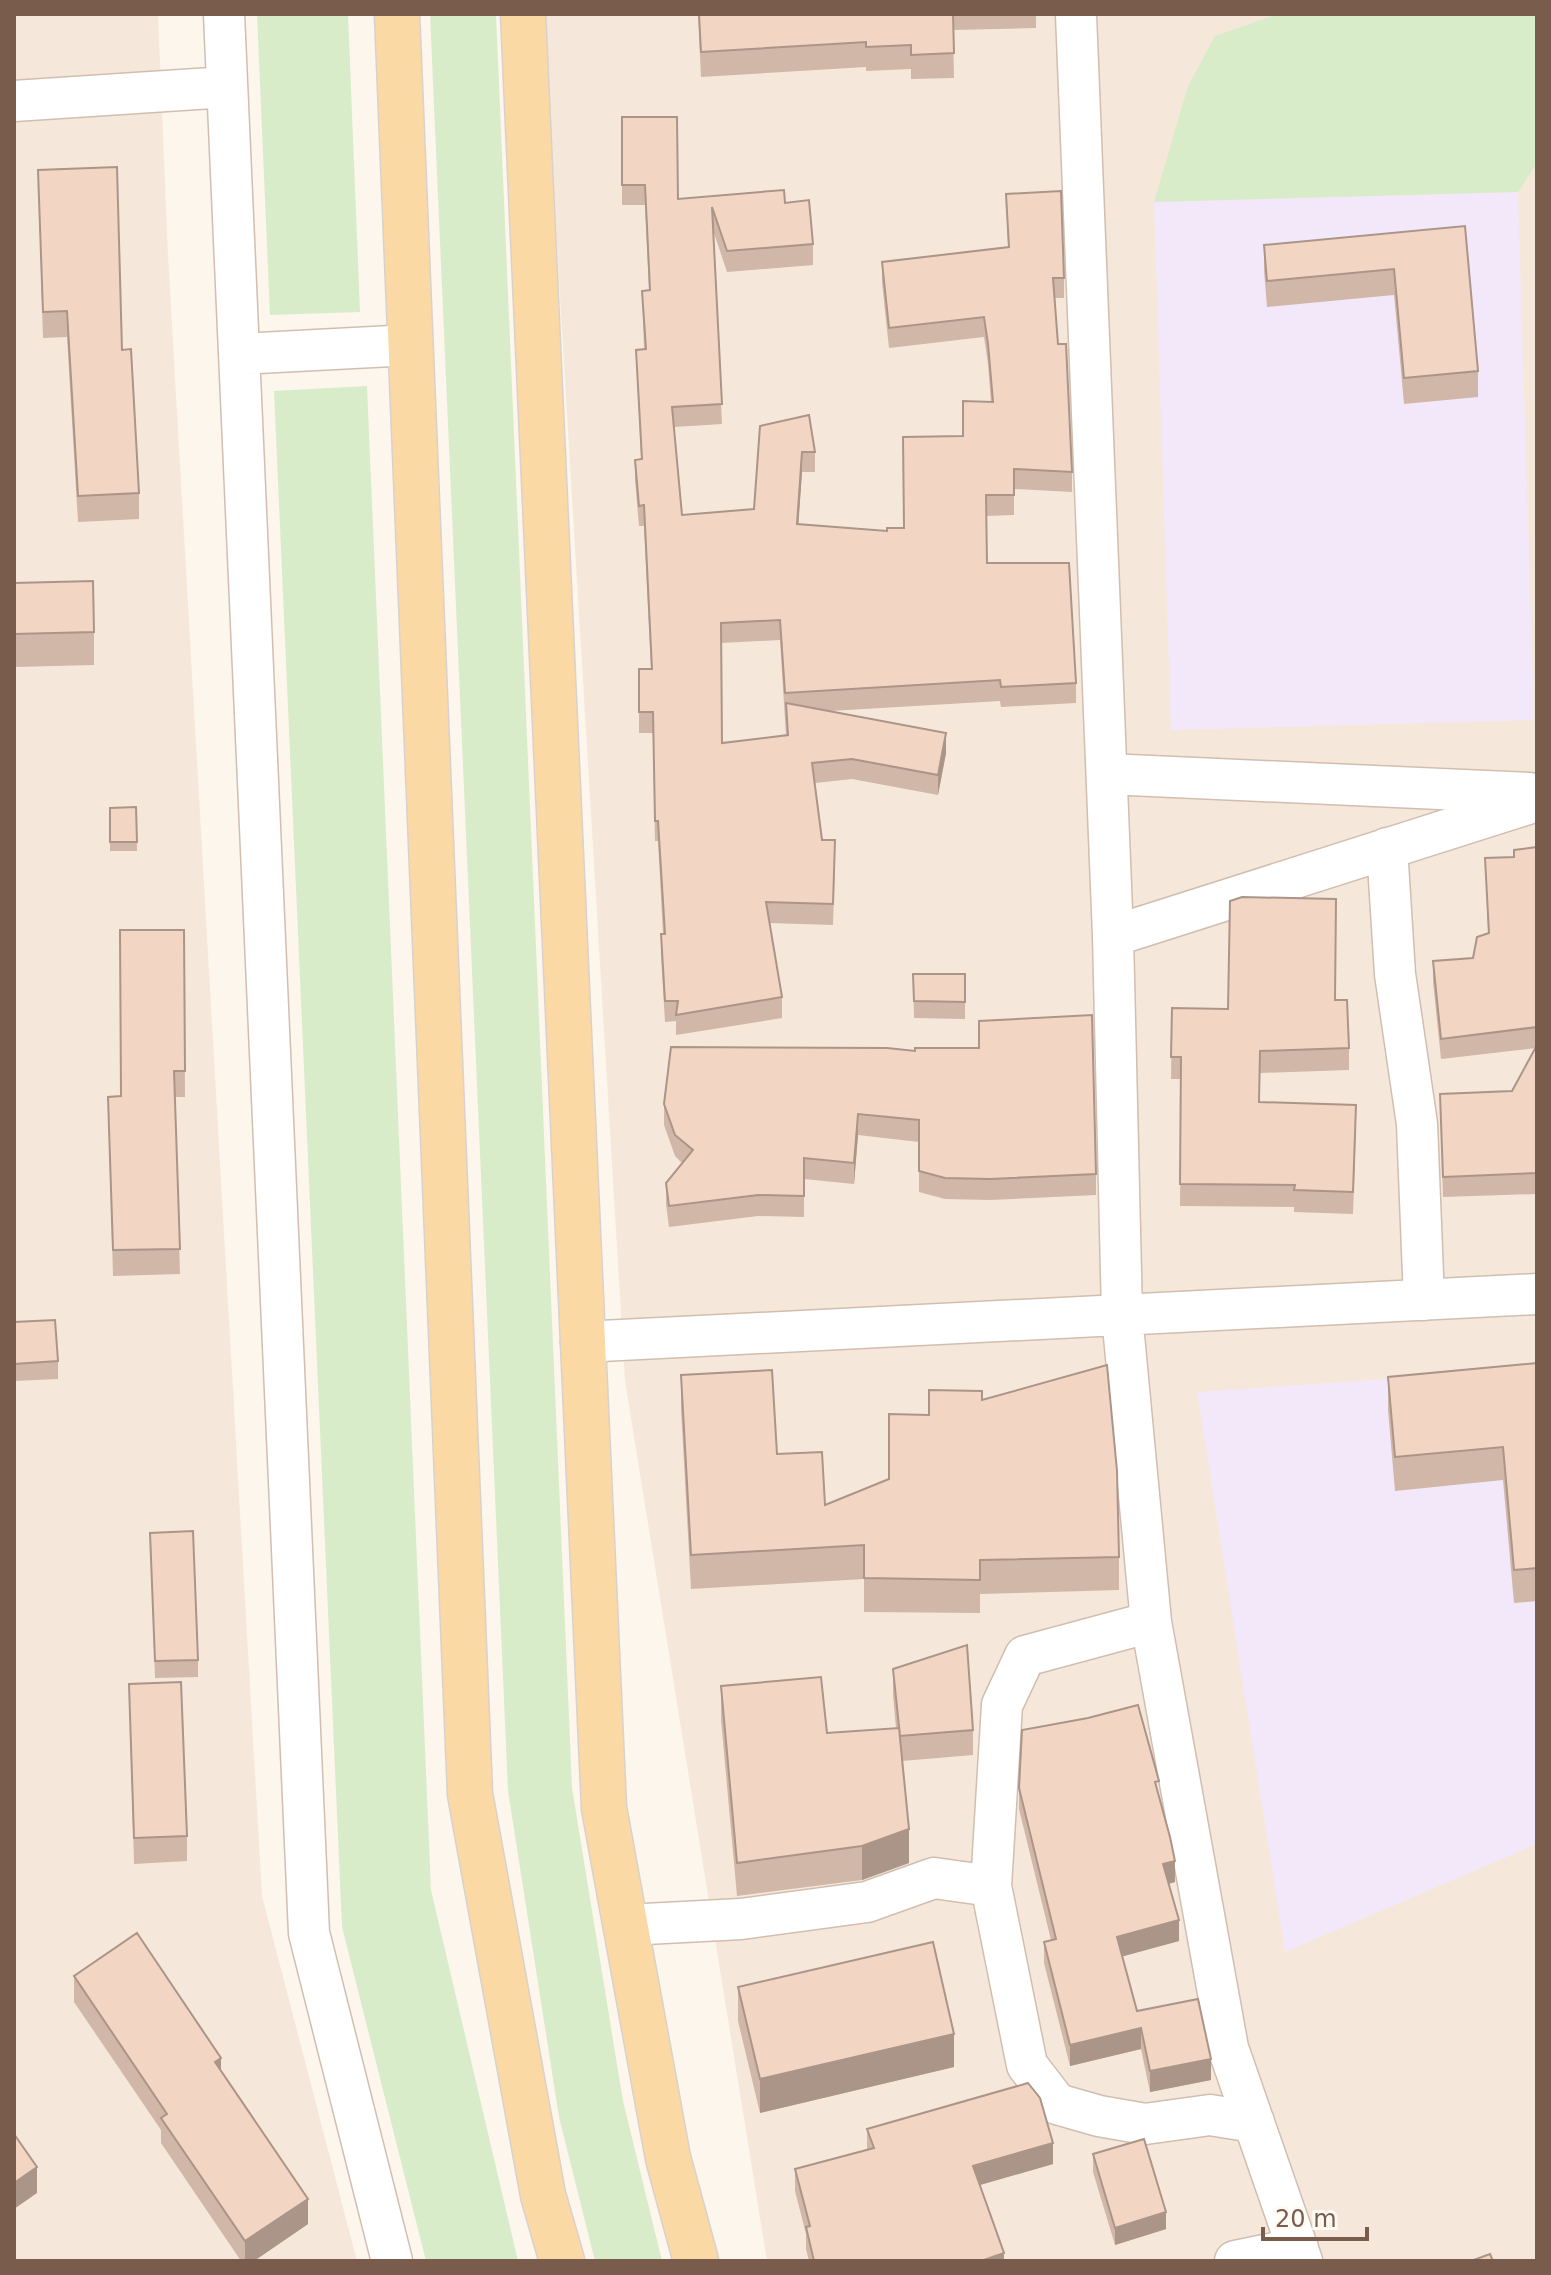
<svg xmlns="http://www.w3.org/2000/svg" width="1551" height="2275" viewBox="0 0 1551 2275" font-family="'DejaVu Sans',sans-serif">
<rect width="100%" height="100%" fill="#fdf6ec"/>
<!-- residential -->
<path fill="#f5e8da" d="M 14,14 L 158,14 L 168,255 L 262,1896 L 357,2261 L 14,2261 Z
M 543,14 L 1537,14 L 1537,2261 L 767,2261 L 625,1381 Z"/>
<!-- education -->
<path fill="#f3e8fa" d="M 1518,192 L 1534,720 L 1171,730 L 1154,202 Z
M 1537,1369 L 1537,1844 L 1285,1952 L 1197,1392 Z"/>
<!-- grass -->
<path fill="#d8ecc9" d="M 257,14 L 348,14 L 360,312 L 270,315 Z
M 430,14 L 496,14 L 572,1788 L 623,2101 L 662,2261 L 595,2261 L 559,2117 L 508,1791 Z
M 1278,14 L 1537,14 L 1537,163 L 1518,192 L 1154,202 L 1188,86 L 1215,36 Z
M 367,386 L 431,1890 L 518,2261 L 426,2261 L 342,1927 L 274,391 Z"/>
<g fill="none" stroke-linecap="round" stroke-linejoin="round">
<!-- minor casing -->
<g stroke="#d1beb0" stroke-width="43">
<path id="minor" d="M 224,14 L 309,1933 L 392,2261
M 1076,14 L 1113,936 L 1122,1315 L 1151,1622 L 1228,2048 L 1302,2261
M 14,101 L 227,87
M 239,354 L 411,345
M 1107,774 L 1529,793
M 1387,848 L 1395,974 L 1417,1124 L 1424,1300
M 1113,936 L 1537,801
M 581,1342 L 1537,1294
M 991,1886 L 1002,1705 L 1025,1656 L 1151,1622
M 626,1925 L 741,1919 L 867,1902 L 934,1878 L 991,1886 L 1027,2065 L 1057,2104 L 1099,2116 L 1145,2124 L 1210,2115 L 1254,2122
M 1235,2261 L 1298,2248"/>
</g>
<!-- primary casing -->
<g stroke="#dad1cd" stroke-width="47">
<path id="primary" d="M 397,14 L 470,1794 L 543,2195 L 562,2261
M 523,14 L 604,1808 L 668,2158 L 696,2261"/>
</g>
<!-- minor -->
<use href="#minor" stroke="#fff" stroke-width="40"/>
<!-- primary -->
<use href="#primary" stroke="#fbd9a5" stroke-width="44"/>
</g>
<!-- wall -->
<path fill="#d1b7a8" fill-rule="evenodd" d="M 698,14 L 1036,14 L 1036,28 L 953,30 L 954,78 L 911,79 L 911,69 L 866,71 L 866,67 L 701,77 Z
M 622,117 L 678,199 L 785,203 L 813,244 L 813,265 L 727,272 L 713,230 L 722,424 L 674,427 L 682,515 L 754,509 L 760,426 L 815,452 L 815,472 L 802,472 L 798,525 L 887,531 L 904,528 L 963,436 L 991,402 L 988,364 L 984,337 L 889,348 L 882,283 L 882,262 L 1008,248 L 1006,194 L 1064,278 L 1064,298 L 1054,298 L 1058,344 L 1072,472 L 1072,492 L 1014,489 L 1014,515 L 986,516 L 987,563 L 1076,683 L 1076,703 L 1001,707 L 1000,701 L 830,711 L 946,753 L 938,795 L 852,779 L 815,783 L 822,840 L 835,860 L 833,925 L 769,923 L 782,997 L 782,1018 L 676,1035 L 676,1021 L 665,1022 L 661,955 L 661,934 L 663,934 L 658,841 L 655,841 L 653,733 L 639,733 L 639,669 L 651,669 L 644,526 L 639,526 L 635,480 L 635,460 L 641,459 L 636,350 L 644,349 L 642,291 L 649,290 L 645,205 L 622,205 ZM 780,640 L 786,736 L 722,743 L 721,643 Z
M 38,170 L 122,350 L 139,493 L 139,519 L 78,522 L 67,337 L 43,338 Z
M 1465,226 L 1478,371 L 1478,397 L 1404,404 L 1394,295 L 1267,307 L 1264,271 L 1264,245 Z
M 14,583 L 94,632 L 94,665 L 14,667 Z
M 136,807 L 137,851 L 110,851 L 110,808 Z
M 1537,847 L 1537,1194 L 1443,1197 L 1440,1094 L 1512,1091 L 1536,1048 L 1441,1059 L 1433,982 L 1433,961 L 1473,958 L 1488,933 L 1485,858 L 1514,857 Z
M 184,930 L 185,1097 L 175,1097 L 180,1274 L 113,1276 L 108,1097 L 121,1096 Z
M 913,974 L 965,974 L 965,1019 L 914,1018 Z
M 1335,1000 L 1349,1048 L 1349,1070 L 1260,1073 L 1259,1102 L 1356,1127 L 1353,1214 L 1294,1212 L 1294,1207 L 1180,1206 L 1181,1079 L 1171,1079 L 1172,1008 L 1228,1009 Z
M 671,1047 L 1096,1174 L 1096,1195 L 990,1200 L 945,1199 L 919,1192 L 919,1142 L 858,1135 L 854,1184 L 804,1179 L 804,1217 L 758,1216 L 669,1227 L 666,1204 L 666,1183 L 682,1163 L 675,1156 L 664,1125 L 664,1104 Z
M 14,1322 L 58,1361 L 58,1379 L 14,1381 Z
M 1537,1363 L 1537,1601 L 1514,1603 L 1503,1480 L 1395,1491 L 1388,1410 L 1388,1377 Z
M 681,1375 L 777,1454 L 825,1505 L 889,1479 L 982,1400 L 1119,1557 L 1119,1590 L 980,1594 L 980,1613 L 864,1612 L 864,1579 L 691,1589 L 681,1409 Z
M 150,1533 L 198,1660 L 198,1677 L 155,1678 Z
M 893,1669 L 973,1730 L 973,1755 L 902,1761 L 909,1863 L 862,1880 L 737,1896 L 721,1720 L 721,1686 L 827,1733 L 896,1728 L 893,1695 Z
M 129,1684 L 187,1836 L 187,1861 L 134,1864 Z
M 1019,1788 L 1159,1796 L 1175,1882 L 1169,1884 L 1179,1941 L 1122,1956 L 1137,2011 L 1211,2080 L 1150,2092 L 1141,2049 L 1070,2066 L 1044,1963 L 1044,1942 L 1051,1940 L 1019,1809 Z
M 74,1976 L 308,2224 L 254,2261 L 241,2261 L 161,2143 L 161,2130 L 74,2002 Z
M 738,1987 L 954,2067 L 760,2113 L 738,2021 Z
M 867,2129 L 1053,2164 L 980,2185 L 1004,2261 L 809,2261 L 806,2249 L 806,2234 L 795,2191 L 795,2169 L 867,2150 Z
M 1093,2154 L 1166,2229 L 1115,2245 L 1093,2172 Z"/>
<!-- shaded-wall -->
<path fill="#aa9588" d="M 802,452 L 802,472 L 797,545 L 797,524 Z
M 946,733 L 946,753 L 938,795 L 938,775 Z
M 858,1114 L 858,1135 L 854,1184 L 854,1163 Z
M 909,1829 L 909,1863 L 862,1880 L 862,1846 Z
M 1175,1861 L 1175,1882 L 1163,1885 L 1163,1864 Z
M 1179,1920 L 1179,1941 L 1117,1958 L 1117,1937 Z
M 1141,2028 L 1141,2049 L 1070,2066 L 1070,2045 Z
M 954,2034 L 954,2067 L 760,2113 L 760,2079 Z
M 221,2058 L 221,2083 L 215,2062 Z
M 1211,2059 L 1211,2080 L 1150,2092 L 1150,2071 Z
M 1053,2143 L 1053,2164 L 973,2187 L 973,2166 Z
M 37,2167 L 37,2193 L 14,2209 L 14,2183 Z
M 308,2199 L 308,2224 L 254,2261 L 245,2261 L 245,2241 Z
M 1166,2212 L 1166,2229 L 1115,2245 L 1115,2228 Z
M 1004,2253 L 1004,2261 L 981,2261 Z"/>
<!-- building -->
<path fill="#f3d5c3" stroke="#aa9588" stroke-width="2" d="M 699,14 L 953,14 L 954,53 L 911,55 L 911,45 L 866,47 L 866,42 L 701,52 Z
M 622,117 L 677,117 L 678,199 L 784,190 L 785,203 L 809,200 L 813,244 L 727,251 L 712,207 L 722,404 L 672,407 L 682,515 L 754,509 L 760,426 L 809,415 L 815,452 L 802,452 L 797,524 L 887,531 L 887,528 L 904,528 L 903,437 L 963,436 L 963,401 L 993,402 L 988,344 L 984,317 L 889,328 L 882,262 L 1009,247 L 1006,194 L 1061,191 L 1064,278 L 1053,278 L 1058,344 L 1066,344 L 1072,472 L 1014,469 L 1014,495 L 986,495 L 987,563 L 1069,563 L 1076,683 L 1001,687 L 1000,680 L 785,693 L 780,620 L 721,623 L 722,743 L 788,735 L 786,703 L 946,733 L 938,775 L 852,759 L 812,763 L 822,840 L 835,840 L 833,904 L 766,902 L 782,997 L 676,1015 L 678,1001 L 665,1001 L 661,934 L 665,934 L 658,821 L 655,821 L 653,712 L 639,712 L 639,669 L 652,669 L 644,505 L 639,506 L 635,460 L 642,459 L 636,350 L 646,349 L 642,291 L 650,290 L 645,185 L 622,185 Z
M 117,167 L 122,350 L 131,349 L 139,493 L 78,496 L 67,311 L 43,312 L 38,170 Z
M 1465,226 L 1478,371 L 1404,378 L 1394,269 L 1267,281 L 1264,245 Z
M 93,581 L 94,632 L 14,634 L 14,583 Z
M 136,807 L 137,842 L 110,842 L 110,808 Z
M 1537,847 L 1537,1027 L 1441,1039 L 1433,961 L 1473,958 L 1477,937 L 1489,933 L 1485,858 L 1514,857 L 1514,850 Z
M 1242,897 L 1336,899 L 1335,1000 L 1347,1000 L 1349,1048 L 1260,1051 L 1259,1102 L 1356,1105 L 1353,1192 L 1294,1190 L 1295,1185 L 1180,1184 L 1181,1057 L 1171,1057 L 1172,1008 L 1228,1009 L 1230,901 Z
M 120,930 L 184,930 L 185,1071 L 174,1071 L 180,1249 L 113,1250 L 108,1097 L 121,1096 Z
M 913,974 L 965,974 L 965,1002 L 914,1001 Z
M 1092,1015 L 1096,1174 L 990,1179 L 945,1178 L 919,1171 L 919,1120 L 858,1114 L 854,1163 L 804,1158 L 804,1196 L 758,1195 L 669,1206 L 666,1183 L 693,1150 L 675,1135 L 664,1104 L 671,1047 L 887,1048 L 915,1051 L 915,1048 L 979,1048 L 979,1021 Z
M 1537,1045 L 1537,1173 L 1443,1177 L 1440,1094 L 1512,1091 Z
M 55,1320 L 58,1361 L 14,1364 L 14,1322 Z
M 1537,1363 L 1537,1568 L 1514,1570 L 1503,1447 L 1395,1457 L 1388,1377 Z
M 1107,1365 L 1117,1471 L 1119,1557 L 980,1560 L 980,1580 L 864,1578 L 864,1545 L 691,1555 L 681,1375 L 772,1370 L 777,1454 L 822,1452 L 825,1505 L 889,1479 L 889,1414 L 929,1415 L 929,1390 L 982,1391 L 982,1400 Z
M 193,1531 L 198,1660 L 155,1661 L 150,1533 Z
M 967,1645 L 973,1730 L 900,1736 L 893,1669 Z
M 821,1677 L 827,1733 L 899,1728 L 909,1829 L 862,1846 L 737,1863 L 721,1686 Z
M 181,1682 L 187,1836 L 134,1838 L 129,1684 Z
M 1138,1705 L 1159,1781 L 1155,1782 L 1170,1837 L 1175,1861 L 1163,1864 L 1179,1920 L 1117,1937 L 1137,2011 L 1198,1999 L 1211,2059 L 1150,2071 L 1141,2028 L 1070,2045 L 1044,1942 L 1056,1939 L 1019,1788 L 1022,1730 L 1088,1718 Z
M 137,1933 L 221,2058 L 215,2062 L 308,2199 L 245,2241 L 161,2118 L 167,2114 L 74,1976 Z
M 933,1942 L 954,2034 L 760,2079 L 738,1987 Z
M 1028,2083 L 1040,2098 L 1053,2143 L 973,2166 L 1004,2253 L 981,2261 L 814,2261 L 806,2227 L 810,2226 L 795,2169 L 874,2148 L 867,2129 Z
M 14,2134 L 37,2167 L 14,2183 Z
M 1144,2139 L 1166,2212 L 1115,2228 L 1093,2154 Z
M 1490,2254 L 1493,2261 L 1471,2261 Z"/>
<!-- border -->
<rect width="1551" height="2275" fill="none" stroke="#7a5c4d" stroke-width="32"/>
<!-- scale -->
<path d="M1263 2227v12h104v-12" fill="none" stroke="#7a5c4d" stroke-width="4"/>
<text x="1275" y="2227" font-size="24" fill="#7a5c4d" stroke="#fffaf3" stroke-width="6" paint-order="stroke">20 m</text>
</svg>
